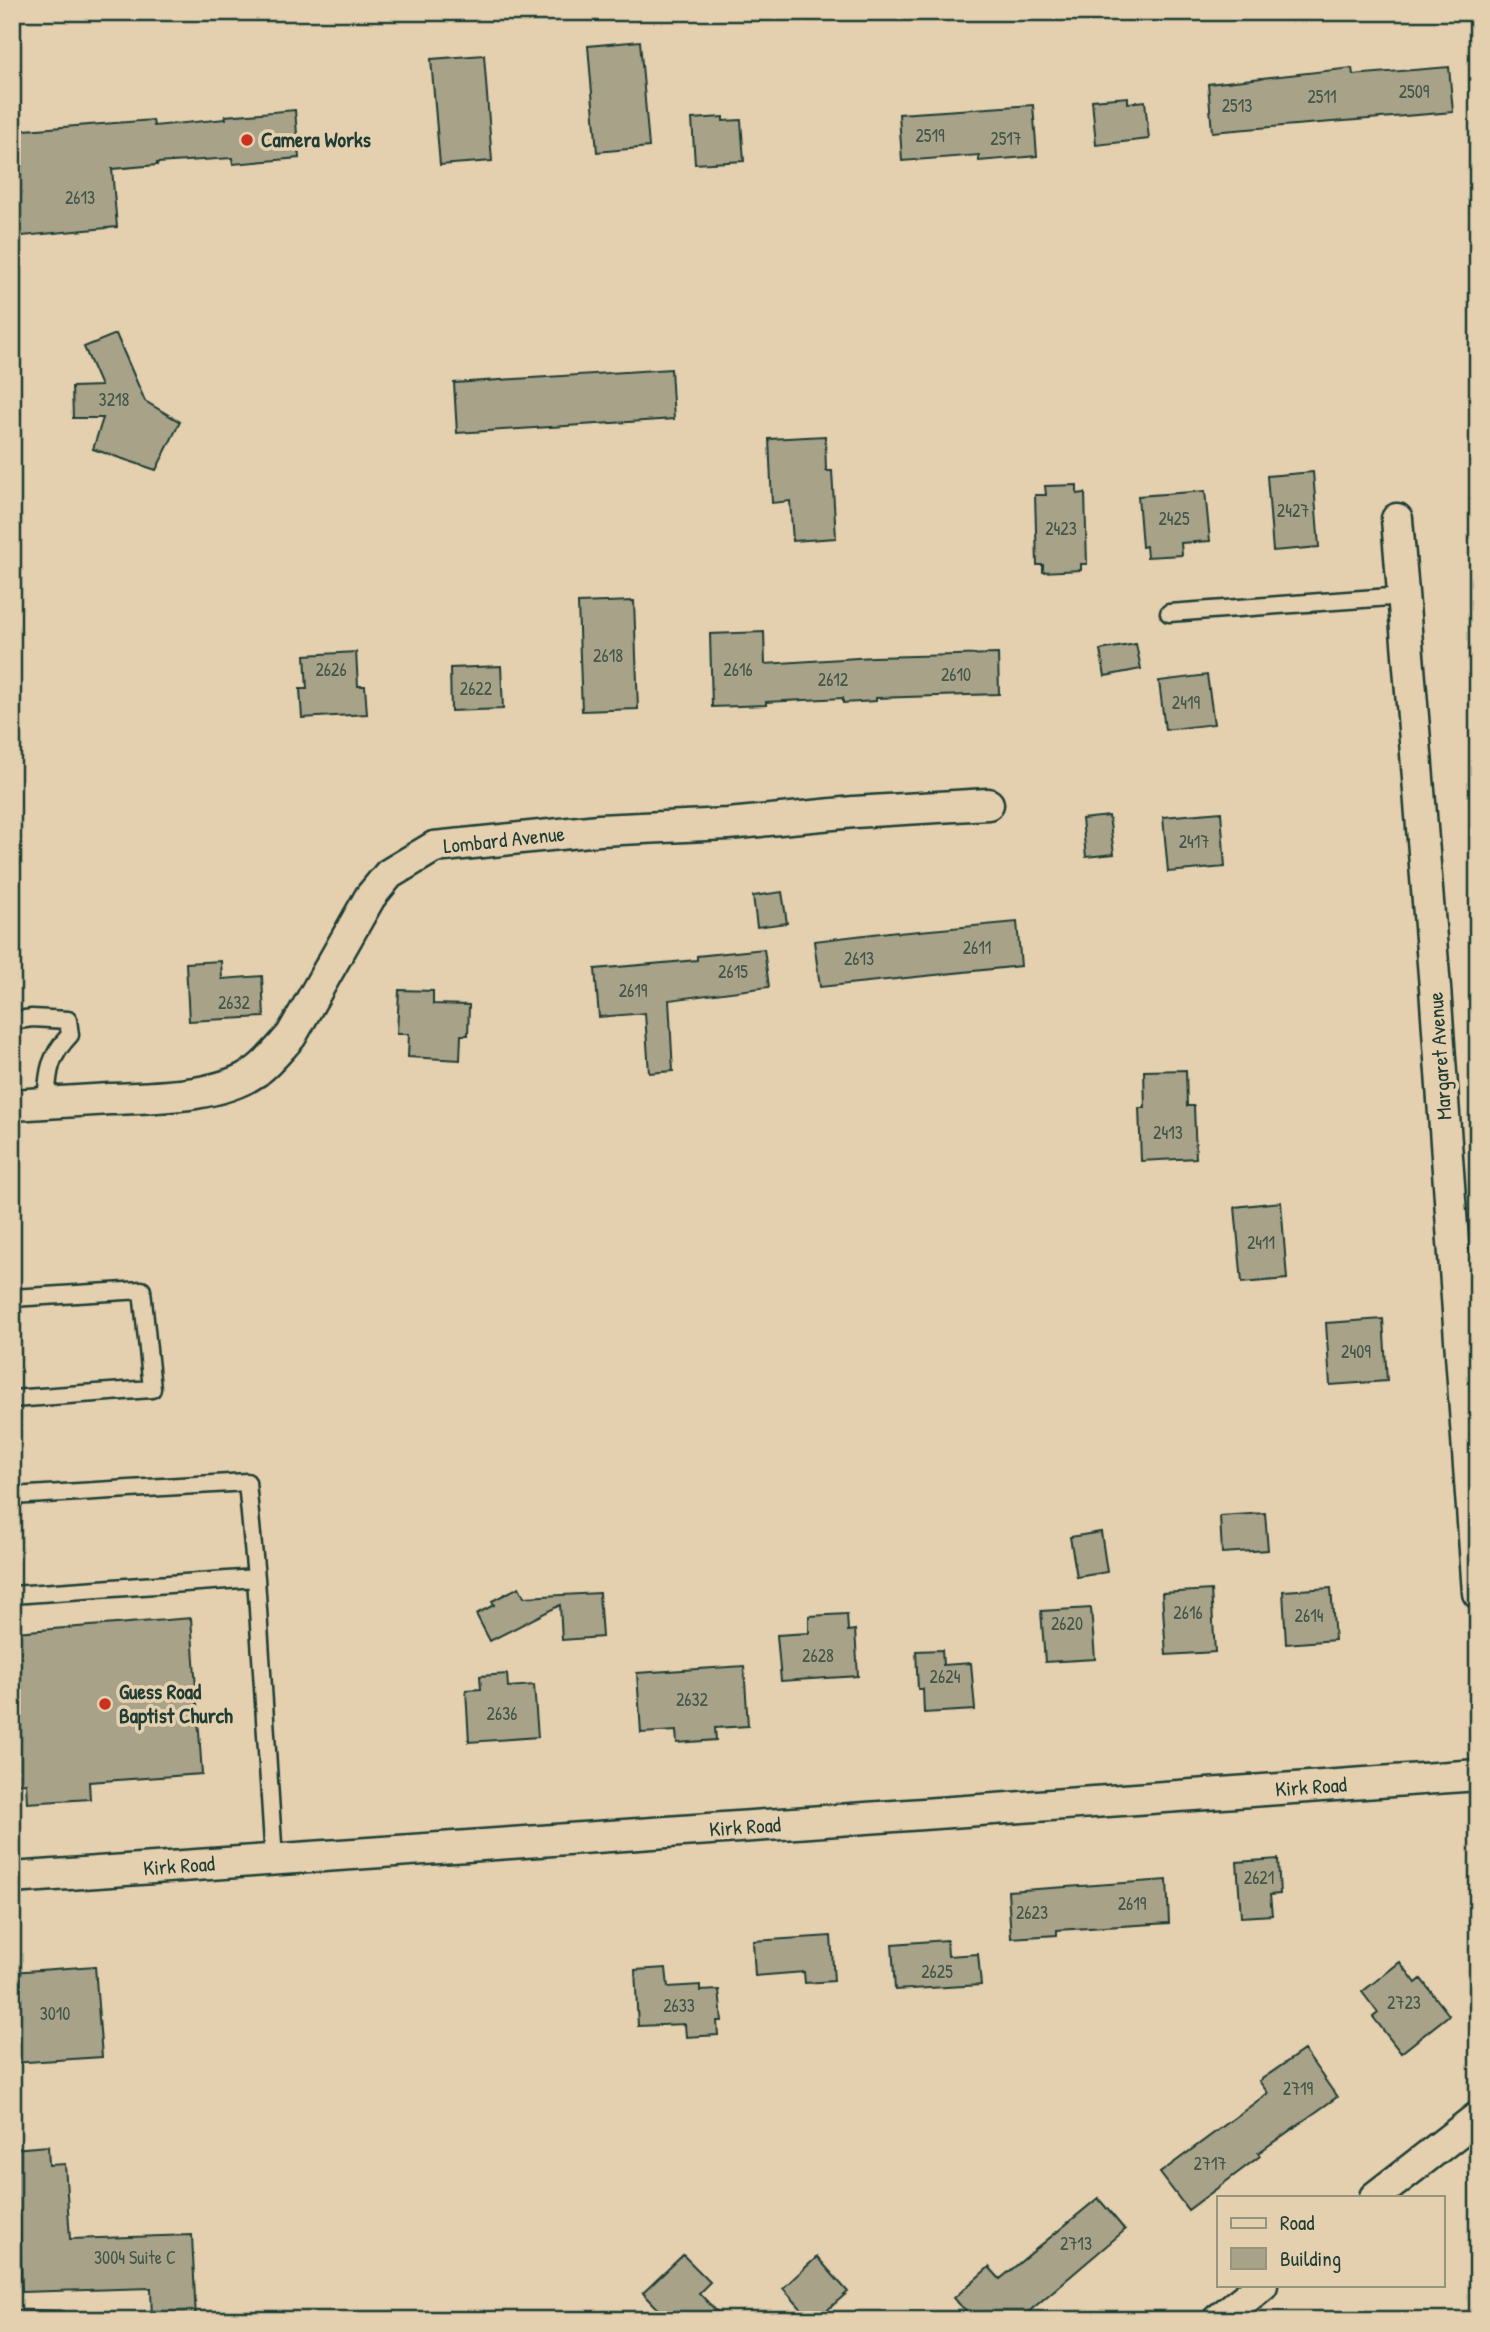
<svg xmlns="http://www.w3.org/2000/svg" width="1490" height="2332" viewBox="0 0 1490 2332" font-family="'Patrick Hand',sans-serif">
<rect width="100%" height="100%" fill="#e4cfae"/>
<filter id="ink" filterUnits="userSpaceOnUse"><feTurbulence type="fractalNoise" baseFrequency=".0143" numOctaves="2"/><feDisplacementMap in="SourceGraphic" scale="14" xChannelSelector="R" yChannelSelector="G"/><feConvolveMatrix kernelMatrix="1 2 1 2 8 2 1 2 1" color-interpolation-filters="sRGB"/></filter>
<g filter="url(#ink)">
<!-- building -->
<path fill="#a8a289" stroke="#1f3d34" stroke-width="2" d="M 640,41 L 649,147 L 597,152 L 588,46 Z
M 484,55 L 492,161 L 440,165 L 431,59 Z
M 1449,67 L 1453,112 L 1212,132 L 1208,84 L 1352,68 L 1353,75 Z
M 1128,97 L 1128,103 L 1145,101 L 1149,139 L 1096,145 L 1092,100 Z
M 1033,105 L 1037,156 L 979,161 L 979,155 L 902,161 L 899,114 Z
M 295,110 L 299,158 L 233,164 L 232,158 L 157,163 L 157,165 L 112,169 L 117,227 L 12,237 L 12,131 L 153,120 L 154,126 L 226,119 L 225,116 Z
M 723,117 L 723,121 L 741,120 L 744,161 L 695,164 L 692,119 Z
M 116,334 L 145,401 L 180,422 L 156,470 L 93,449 L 103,418 L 73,418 L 72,387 L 101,386 L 84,347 Z
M 671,369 L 674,419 L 457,433 L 454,383 Z
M 825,436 L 826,471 L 832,471 L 836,538 L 793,541 L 790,501 L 772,503 L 769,439 Z
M 1313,472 L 1319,547 L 1273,551 L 1267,476 Z
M 1077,485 L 1077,494 L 1085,493 L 1087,564 L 1081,564 L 1081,570 L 1043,572 L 1043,565 L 1037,565 L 1035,495 L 1046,495 L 1045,486 Z
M 1205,491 L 1210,541 L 1181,543 L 1182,555 L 1147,557 L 1146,546 L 1142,547 L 1138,496 Z
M 634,601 L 638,709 L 582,711 L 578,603 Z
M 764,632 L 765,664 L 873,657 L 998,654 L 999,694 L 876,698 L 876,701 L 843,703 L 843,698 L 766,702 L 766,705 L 712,707 L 710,634 Z
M 1136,644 L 1141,669 L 1105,676 L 1100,650 Z
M 356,652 L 358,686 L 365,686 L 367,714 L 302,718 L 300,689 L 307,689 L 305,655 Z
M 501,666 L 503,709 L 451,711 L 450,668 Z
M 1207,675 L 1214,724 L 1165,730 L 1159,681 Z
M 1221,812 L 1225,867 L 1168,872 L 1163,817 Z
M 1109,816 L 1114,854 L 1086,857 L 1082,819 Z
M 782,892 L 787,923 L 757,927 L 753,896 Z
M 1017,922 L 1021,966 L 820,987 L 814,941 L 897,931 L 898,933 Z
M 764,949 L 769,987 L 669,1000 L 673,1071 L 649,1073 L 645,1013 L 599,1017 L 595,969 L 697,960 L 697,956 Z
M 221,961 L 222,979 L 262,976 L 264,1017 L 189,1021 L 186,963 Z
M 399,990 L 433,991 L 433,1004 L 469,1005 L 468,1035 L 461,1035 L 460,1060 L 408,1057 L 409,1034 L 397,1034 Z
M 1186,1070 L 1187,1106 L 1194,1106 L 1196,1158 L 1141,1161 L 1139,1108 L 1145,1108 L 1144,1071 Z
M 1281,1202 L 1287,1279 L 1242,1283 L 1235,1207 Z
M 1383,1319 L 1387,1381 L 1330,1385 L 1326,1323 Z
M 1265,1513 L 1268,1550 L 1222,1553 L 1220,1516 Z
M 1101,1532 L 1107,1572 L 1077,1577 L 1070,1537 Z
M 519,1587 L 524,1597 L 599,1593 L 602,1637 L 562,1640 L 560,1605 L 490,1641 L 476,1614 L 494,1605 L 492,1601 Z
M 1331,1588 L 1335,1640 L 1286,1644 L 1283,1591 Z
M 1211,1590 L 1215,1652 L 1166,1655 L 1162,1593 Z
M 1091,1608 L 1095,1659 L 1045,1662 L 1041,1611 Z
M 847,1614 L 848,1631 L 855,1630 L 858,1676 L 781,1681 L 777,1635 L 809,1633 L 809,1616 Z
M 191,1618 L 202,1774 L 89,1782 L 90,1799 L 27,1803 L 26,1783 L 12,1784 L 12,1686 L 18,1686 L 15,1632 Z
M 942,1650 L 943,1665 L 971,1663 L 975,1710 L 924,1713 L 923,1689 L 918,1689 L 916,1651 Z
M 744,1666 L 748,1726 L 715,1728 L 716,1740 L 677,1743 L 676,1731 L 641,1733 L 637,1673 Z
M 507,1674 L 508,1687 L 534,1685 L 538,1737 L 469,1742 L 466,1690 L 481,1689 L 480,1676 Z
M 1278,1859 L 1280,1894 L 1270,1895 L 1272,1915 L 1241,1917 L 1237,1862 Z
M 1167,1880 L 1169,1923 L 1057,1930 L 1057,1935 L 1011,1938 L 1008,1891 Z
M 831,1936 L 834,1981 L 805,1983 L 804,1972 L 755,1976 L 753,1941 Z
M 947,1940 L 948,1956 L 978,1954 L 981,1985 L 895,1990 L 892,1944 Z
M 1400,1962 L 1416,1983 L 1421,1979 L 1449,2015 L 1401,2053 L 1373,2017 L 1378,2013 L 1362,1992 Z
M 95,1966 L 102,2057 L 12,2063 L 12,1972 Z
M 666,1968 L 668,1987 L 700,1985 L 700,1991 L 719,1990 L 722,2021 L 717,2021 L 718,2035 L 686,2037 L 685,2024 L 638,2026 L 635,1970 Z
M 1304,2050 L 1337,2097 L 1258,2153 L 1260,2156 L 1188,2210 L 1160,2173 L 1268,2093 L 1259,2081 Z
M 48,2146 L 49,2165 L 65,2164 L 70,2239 L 192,2235 L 196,2320 L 152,2320 L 151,2288 L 22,2292 L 19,2211 L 12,2211 L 12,2149 Z
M 1098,2198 L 1125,2230 L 1019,2320 L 973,2320 L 954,2298 L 989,2267 L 1000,2279 Z
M 683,2255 L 710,2282 L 699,2293 L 725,2320 L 669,2320 L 643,2293 Z
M 817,2257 L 848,2292 L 816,2320 L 811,2320 L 783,2288 Z"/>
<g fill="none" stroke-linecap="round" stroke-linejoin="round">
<!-- service casing -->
<g stroke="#1f3d34" stroke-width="21">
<path id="service" d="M 1169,613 L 1404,596
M 12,1021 L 32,1018 L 68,1020 L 70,1035 C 48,1058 48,1073 46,1103
M 12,1298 L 142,1290 L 152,1389 L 12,1399
M 12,1496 L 247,1482 L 256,1578 L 12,1595
M 256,1578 L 274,1860
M 12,2319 L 60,2320"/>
</g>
<!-- minor casing -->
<g stroke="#1f3d34" stroke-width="35">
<path id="minor" d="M 1397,519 L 1435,988 L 1478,1593
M 12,1105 C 45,1103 77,1101 110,1099 C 155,1097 218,1098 257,1071 C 270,1061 280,1048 291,1036 L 370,897 L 389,874 L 434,847 L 599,830 L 728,824 L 854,812 L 988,804
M 12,1878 L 1478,1775
M 1375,2197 L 1478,2117
M 1218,2320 L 1262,2285"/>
</g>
<!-- service -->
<use href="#service" stroke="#e4cfae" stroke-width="16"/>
<!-- minor -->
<use href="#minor" stroke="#e4cfae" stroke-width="30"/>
</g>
</g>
<!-- markers -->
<g fill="#c8321e" stroke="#e4cfae" stroke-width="2.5">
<circle cx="247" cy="140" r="7"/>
<circle cx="105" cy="1704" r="7"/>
</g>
<g text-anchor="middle" stroke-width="7" stroke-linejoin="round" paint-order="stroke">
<!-- number labels -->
<g font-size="18" fill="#415649">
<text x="1414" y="98">2509</text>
<text x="1322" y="103">2511</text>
<text x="1237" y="112">2513</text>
<text x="930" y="142">2519</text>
<text x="1006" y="145">2517</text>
<text x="80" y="204">2613</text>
<text x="114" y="406">3218</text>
<text x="1293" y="517">2427</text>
<text x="1174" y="525">2425</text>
<text x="1061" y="535">2423</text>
<text x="608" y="662">2618</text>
<text x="331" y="676">2626</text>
<text x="738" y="676">2616</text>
<text x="956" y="681">2610</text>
<text x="833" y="686">2612</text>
<text x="476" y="695">2622</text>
<text x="1186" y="709">2419</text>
<text x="1194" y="848">2417</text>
<text x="977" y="954">2611</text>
<text x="859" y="965">2613</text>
<text x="733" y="978">2615</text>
<text x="633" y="997">2619</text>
<text x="234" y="1009">2632</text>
<text x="1168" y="1139">2413</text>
<text x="1261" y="1249">2411</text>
<text x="1356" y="1358">2409</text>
<text x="1188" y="1619">2616</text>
<text x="1309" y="1622">2614</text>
<text x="1067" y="1630">2620</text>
<text x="818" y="1662">2628</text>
<text x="945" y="1683">2624</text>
<text x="692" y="1706">2632</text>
<text x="502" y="1720">2636</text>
<text x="1259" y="1884">2621</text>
<text x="1132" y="1910">2619</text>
<text x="1032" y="1919">2623</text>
<text x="937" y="1978">2625</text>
<text x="1404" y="2009">2723</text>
<text x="679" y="2012">2633</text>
<text x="55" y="2020">3010</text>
<text x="1298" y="2095">2719</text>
<text x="1210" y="2170">2717</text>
<text x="1076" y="2250">2713</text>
<text x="135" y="2264">3004 Suite C</text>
</g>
<!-- poi labels -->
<g font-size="21" font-weight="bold" fill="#1f3d34" stroke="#e4cfae" text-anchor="start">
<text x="261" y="147">Camera Works</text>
<text x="119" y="1699">Guess Road<tspan x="119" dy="24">Baptist Church</tspan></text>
</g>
<!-- street labels -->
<g font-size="21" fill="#1f3d34" stroke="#e4cfae">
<text transform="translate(504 840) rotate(-6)" y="7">Lombard Avenue</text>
<text transform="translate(1440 1056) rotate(-94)" y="7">Margaret Avenue</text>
<text transform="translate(1311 1787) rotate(-4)" y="7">Kirk Road</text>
<text transform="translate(745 1827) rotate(-4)" y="7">Kirk Road</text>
<text transform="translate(179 1866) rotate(-4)" y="7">Kirk Road</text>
</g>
</g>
<!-- margin -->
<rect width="1490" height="2332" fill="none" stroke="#e4cfae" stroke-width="42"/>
<rect x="21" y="21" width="1448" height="2290" fill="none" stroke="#1f3d34" stroke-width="2.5" filter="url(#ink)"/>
<!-- legend -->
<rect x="1217" y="2196" width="228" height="91" fill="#e4cfae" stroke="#95957d" stroke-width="2"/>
<rect x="1231" y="2218" width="35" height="10" fill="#e4cfae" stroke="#95957d" stroke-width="2"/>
<text x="1280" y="2230" font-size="21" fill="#1f3d34">Road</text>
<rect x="1231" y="2248" width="35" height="21" fill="#a8a289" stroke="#95957d" stroke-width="2"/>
<text x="1280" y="2266" font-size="21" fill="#1f3d34">Building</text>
</svg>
